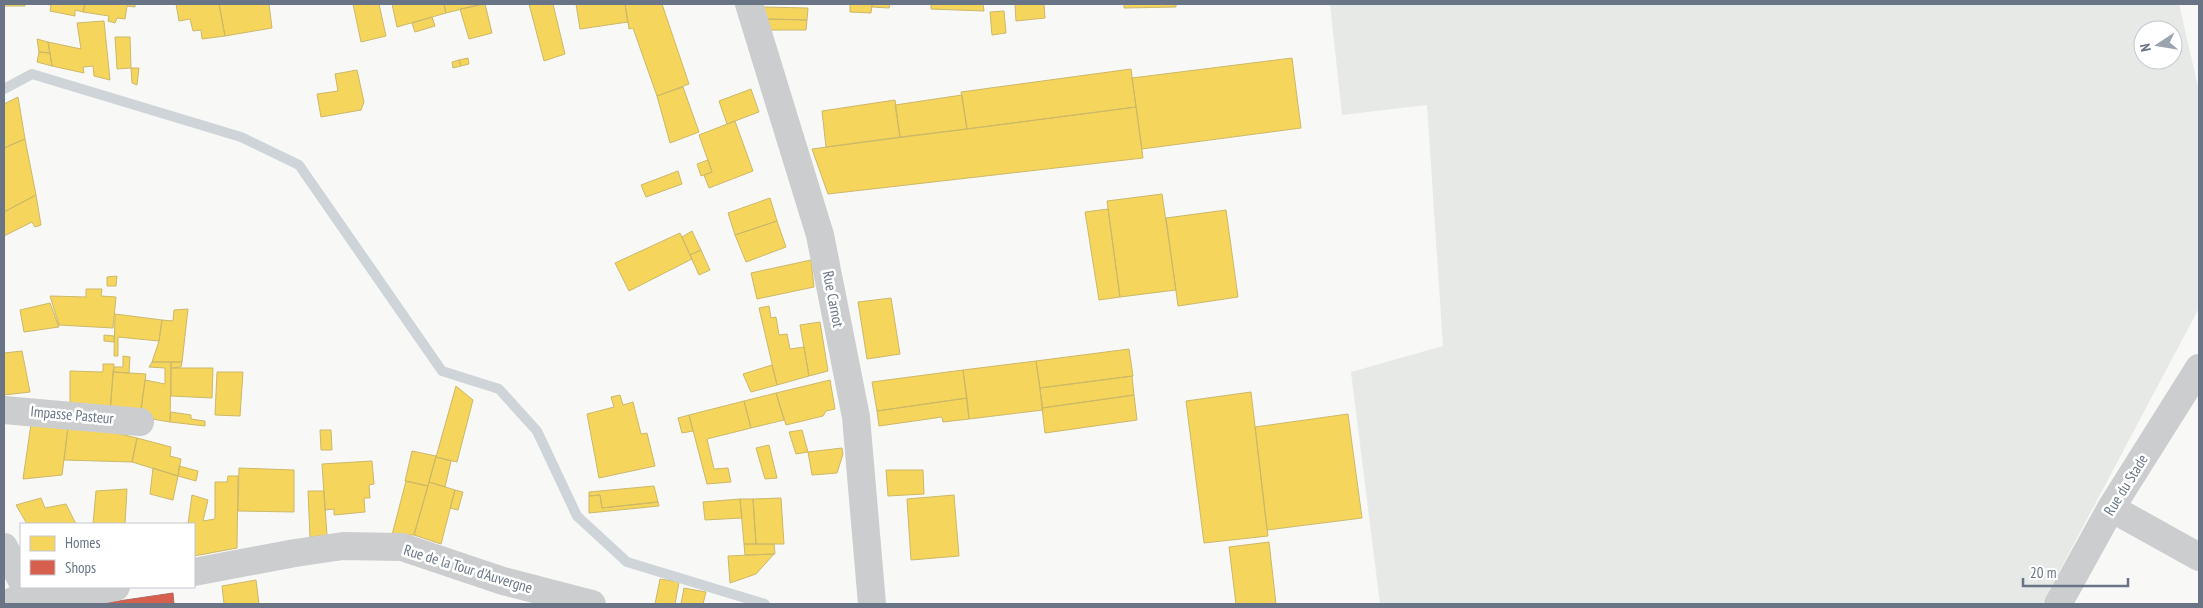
<svg xmlns="http://www.w3.org/2000/svg" width="2203" height="608" viewBox="0 0 2203 608" font-family="'PT Sans Narrow',sans-serif">
<rect width="100%" height="100%" fill="#f8f8f7"/>
<!-- green -->
<path fill="#e6e9e5" fill-rule="evenodd" d="M 1330,4 L 2179,4 L 2199,91 L 2199,308 L 2042,604 L 1380,604 L 1351,372 L 1443,346 L 1427,105 L 1342,115 ZM 2143,30 L 2173,30 L 2173,60 L 2143,60 Z"/>
<!-- homes -->
<path fill="#f6d55c" stroke="#ccb869" d="M 4,4 L 25,4 L 25,6 L 4,6 Z
M 44,4 L 85,4 L 83,12 L 75,10 L 75,16 L 50,11 L 51,5 Z
M 85,4 L 135,4 L 135,7 L 127,6 L 125,19 L 117,18 L 115,23 L 108,21 L 109,16 L 83,12 Z
M 176,4 L 219,4 L 225,36 L 202,39 L 201,30 L 193,31 L 190,19 L 179,21 Z
M 219,4 L 269,4 L 272,28 L 225,36 Z
M 353,4 L 379,4 L 386,36 L 361,42 Z
M 392,4 L 444,4 L 446,13 L 397,27 Z
M 444,4 L 482,4 L 446,13 Z
M 485,4 L 492,33 L 469,39 L 460,9 Z
M 529,4 L 553,4 L 565,54 L 544,61 Z
M 576,4 L 625,4 L 628,22 L 580,29 Z
M 625,4 L 662,4 L 689,84 L 657,96 L 633,28 L 629,29 Z
M 850,4 L 872,4 L 871,13 L 850,12 Z
M 872,4 L 890,4 L 889,8 L 872,7 Z
M 931,4 L 983,4 L 984,11 L 931,9 Z
M 1015,4 L 1044,4 L 1045,18 L 1016,21 Z
M 1124,4 L 1176,4 L 1176,7 L 1124,8 Z
M 763,7 L 808,8 L 807,20 L 767,19 Z
M 1004,11 L 1006,33 L 992,35 L 990,12 Z
M 432,17 L 435,26 L 415,32 L 412,23 Z
M 767,19 L 807,20 L 806,30 L 771,30 Z
M 104,21 L 110,80 L 94,76 L 93,66 L 83,67 L 84,73 L 52,66 L 48,42 L 81,49 L 77,23 Z
M 115,37 L 130,37 L 131,68 L 117,69 Z
M 37,39 L 48,42 L 50,53 L 39,52 Z
M 39,52 L 50,53 L 52,66 L 37,62 Z
M 468,58 L 469,64 L 461,66 L 459,60 Z
M 1292,58 L 1301,128 L 1142,149 L 1132,78 Z
M 459,60 L 461,66 L 453,68 L 452,62 Z
M 131,68 L 139,68 L 137,85 L 132,83 Z
M 1131,69 L 1136,107 L 967,129 L 961,92 Z
M 357,70 L 364,102 L 361,110 L 321,117 L 317,94 L 338,91 L 335,74 Z
M 683,87 L 699,132 L 670,143 L 657,96 Z
M 751,89 L 759,112 L 727,124 L 719,101 Z
M 962,95 L 967,129 L 900,137 L 895,105 Z
M 18,97 L 25,139 L 4,148 L 4,104 Z
M 895,100 L 900,137 L 826,147 L 822,111 Z
M 1136,107 L 1143,158 L 828,194 L 812,149 Z
M 735,121 L 753,171 L 709,188 L 704,175 L 712,172 L 699,135 Z
M 25,139 L 36,195 L 4,212 L 4,148 Z
M 708,160 L 712,172 L 701,176 L 697,164 Z
M 678,171 L 682,184 L 646,197 L 641,185 Z
M 1162,194 L 1176,290 L 1120,297 L 1107,201 Z
M 36,195 L 41,225 L 35,227 L 32,222 L 4,236 L 4,212 Z
M 770,198 L 777,221 L 735,235 L 728,213 Z
M 1108,209 L 1120,297 L 1099,300 L 1085,212 Z
M 1226,210 L 1238,297 L 1178,306 L 1166,218 Z
M 777,221 L 786,247 L 746,262 L 735,235 Z
M 692,231 L 701,250 L 690,255 L 682,237 Z
M 680,233 L 692,259 L 629,291 L 615,263 Z
M 701,250 L 710,270 L 699,275 L 690,255 Z
M 811,260 L 814,287 L 757,299 L 751,273 Z
M 117,276 L 116,286 L 107,286 L 107,277 Z
M 86,289 L 102,289 L 101,296 L 116,297 L 113,328 L 59,325 L 50,296 L 86,297 Z
M 891,298 L 900,354 L 867,359 L 858,302 Z
M 50,303 L 59,327 L 24,332 L 20,310 Z
M 769,306 L 771,318 L 776,317 L 779,335 L 787,334 L 790,349 L 804,347 L 809,376 L 777,385 L 759,308 Z
M 188,309 L 182,362 L 152,362 L 159,341 L 162,320 L 173,321 L 174,310 Z
M 115,314 L 162,320 L 159,341 L 118,337 L 118,356 L 114,356 Z
M 820,322 L 828,371 L 809,376 L 800,325 Z
M 104,335 L 114,336 L 114,342 L 104,341 Z
M 1129,349 L 1133,376 L 1040,388 L 1036,361 Z
M 22,351 L 30,392 L 4,395 L 4,353 Z
M 123,356 L 130,357 L 129,373 L 113,372 L 114,367 L 123,367 Z
M 1036,361 L 1043,410 L 969,419 L 963,370 Z
M 152,362 L 171,362 L 170,422 L 140,417 L 145,380 L 165,384 L 165,368 L 149,367 Z
M 171,362 L 182,362 L 181,367 L 171,368 Z
M 103,364 L 114,364 L 110,413 L 70,408 L 70,371 L 103,372 Z
M 772,365 L 777,385 L 751,392 L 743,374 Z
M 171,368 L 213,368 L 212,398 L 171,396 Z
M 963,370 L 967,398 L 877,411 L 872,382 Z
M 113,372 L 146,374 L 140,417 L 110,413 Z
M 217,372 L 243,372 L 240,416 L 215,415 Z
M 1132,376 L 1134,395 L 1042,408 L 1040,388 Z
M 830,380 L 835,409 L 826,411 L 823,416 L 786,425 L 776,393 Z
M 456,386 L 473,400 L 457,462 L 436,457 Z
M 1251,392 L 1268,536 L 1204,543 L 1186,401 Z
M 776,393 L 784,420 L 751,428 L 744,401 Z
M 620,395 L 623,405 L 633,402 L 641,434 L 647,433 L 655,466 L 599,478 L 587,414 L 614,407 L 611,397 Z
M 1134,395 L 1137,420 L 1045,433 L 1042,408 Z
M 967,398 L 969,419 L 943,422 L 942,417 L 879,426 L 877,411 Z
M 744,401 L 751,428 L 707,439 L 714,469 L 728,468 L 731,482 L 707,484 L 689,415 Z
M 171,412 L 191,415 L 191,419 L 205,421 L 205,426 L 170,422 Z
M 1348,414 L 1362,518 L 1267,530 L 1255,427 Z
M 689,415 L 693,431 L 682,433 L 678,418 Z
M 31,424 L 68,427 L 62,475 L 23,479 Z
M 68,427 L 103,430 L 137,438 L 132,462 L 64,460 Z
M 320,430 L 331,430 L 332,450 L 321,450 Z
M 802,430 L 808,452 L 796,454 L 789,432 Z
M 137,438 L 171,447 L 170,456 L 181,459 L 178,476 L 132,462 Z
M 769,445 L 777,478 L 765,479 L 756,448 Z
M 842,448 L 843,454 L 837,473 L 812,475 L 808,452 Z
M 412,451 L 436,456 L 428,486 L 405,481 Z
M 436,457 L 451,461 L 445,487 L 429,482 Z
M 372,461 L 374,484 L 369,485 L 370,498 L 364,498 L 365,512 L 334,515 L 334,509 L 325,510 L 322,464 Z
M 179,466 L 198,471 L 196,481 L 178,476 Z
M 153,468 L 178,476 L 173,500 L 150,494 Z
M 239,468 L 294,470 L 294,512 L 238,511 Z
M 886,470 L 923,470 L 924,494 L 888,496 Z
M 228,476 L 238,476 L 237,548 L 194,556 L 194,524 L 188,524 L 192,495 L 208,500 L 203,521 L 215,519 L 215,482 L 227,482 Z
M 406,481 L 428,486 L 414,535 L 392,535 Z
M 429,482 L 455,490 L 441,544 L 414,535 Z
M 654,486 L 658,502 L 602,508 L 600,495 L 589,496 L 589,492 Z
M 127,489 L 125,524 L 93,524 L 96,491 Z
M 455,490 L 463,492 L 458,510 L 450,508 Z
M 308,491 L 324,491 L 327,535 L 310,537 Z
M 600,495 L 602,508 L 658,502 L 659,506 L 589,513 L 589,496 Z
M 954,495 L 959,556 L 911,560 L 907,499 Z
M 41,498 L 45,508 L 66,504 L 76,524 L 27,524 L 16,505 Z
M 781,498 L 784,544 L 756,544 L 753,499 Z
M 740,499 L 742,518 L 705,520 L 703,502 Z
M 740,499 L 753,499 L 756,544 L 744,544 Z
M 1269,542 L 1276,604 L 1236,604 L 1229,547 Z
M 744,544 L 774,544 L 775,554 L 745,555 Z
M 774,554 L 756,574 L 730,583 L 728,556 Z
M 660,579 L 679,582 L 675,604 L 655,604 Z
M 256,580 L 259,604 L 224,604 L 222,586 Z
M 684,588 L 706,592 L 703,604 L 681,604 Z"/>
<!-- shops -->
<path fill="#d6604d" stroke="#b5665e" d="M 173,593 L 174,604 L 98,604 Z"/>
<g fill="none" stroke-linecap="round" stroke-linejoin="round">
<!-- stream -->
<path stroke="#ced4d8" stroke-width="10" d="M 4,89 L 32,74 L 241,137 L 299,165 L 442,371 L 499,389 L 537,431 L 577,516 L 627,562 L 765,604"/>
<!-- minor -->
<path stroke="#cccdce" stroke-width="28" d="M 749,4 L 820,235 L 856,417 L 872,604
M 4,410 L 140,422
M 2111,508 L 2199,557
M 4,547 L 21,579
M 194,572 L 295,553 L 343,546 L 402,547 L 503,581 L 592,604
M 6,604 L 30,594 L 83,593 L 116,587
M 2058,604 L 2111,508 L 2199,368"/>
</g>
<g text-anchor="middle" stroke-width="5" stroke-linejoin="round" paint-order="stroke">
<!-- street labels -->
<g font-size="15" fill="#697586" stroke="#fff">
<text transform="translate(833 299) rotate(79)" y="5">Rue Carnot</text>
<text transform="translate(72 415) rotate(5)" y="5">Impasse Pasteur</text>
<text transform="translate(2126 485) rotate(-58)" y="5">Rue du Stade</text>
<text transform="translate(468 569) rotate(17)" y="5">Rue de la Tour d'Auvergne</text>
</g>
</g>
<!-- border -->
<rect width="2203" height="608" fill="none" stroke="#697586" stroke-width="10"/>
<!-- legend -->
<rect x="20" y="523" width="175" height="65" fill="#ffffff" stroke="#c3c8cf"/>
<rect x="30" y="536" width="25" height="15" fill="#f6d55c" stroke="#c3c8cf"/>
<text x="65" y="548" font-size="15" fill="#697586">Homes</text>
<rect x="30" y="560" width="25" height="15" fill="#d6604d" stroke="#c3c8cf"/>
<text x="65" y="573" font-size="15" fill="#697586">Shops</text>
<!-- north arrow -->
<g transform="translate(2158 45) rotate(258)"><circle r="24" fill="#ffffff" stroke="#c3c8cf"/>
<path d="M0-4L9 19L0 12L-9 19Z" fill="#9ba3ae"/>
<text y="-8" font-size="14" font-weight="bold" text-anchor="middle" fill="#697586">N</text>
</g>
<!-- scale -->
<path d="M2023 578v8h105v-8" fill="none" stroke="#697586" stroke-width="2.5"/>
<text x="2030" y="578" font-size="15" fill="#697586" stroke="#ffffff" stroke-width="4" paint-order="stroke">20 m</text>
</svg>
